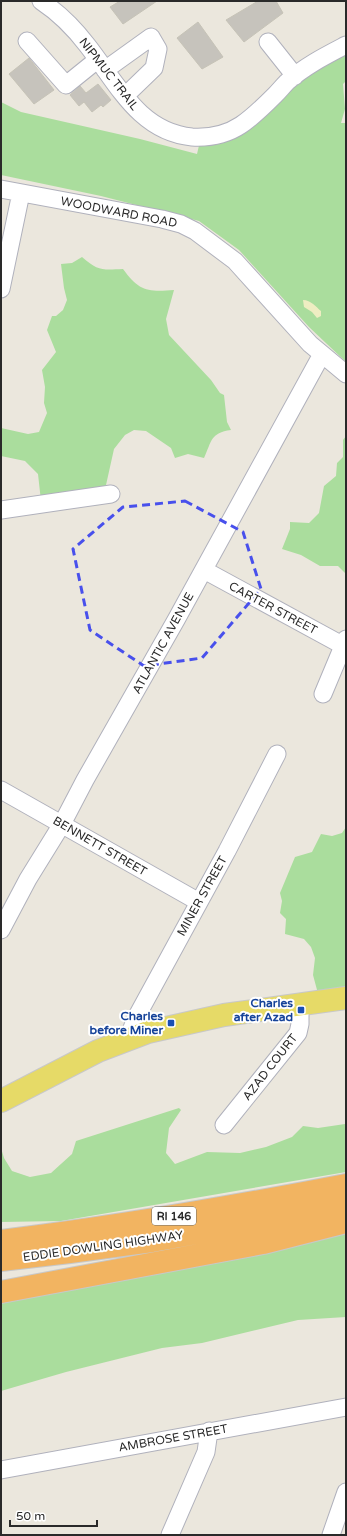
<svg xmlns="http://www.w3.org/2000/svg" width="347" height="1536" viewBox="0 0 347 1536" font-family="'Varela Round',sans-serif">
<rect width="100%" height="100%" fill="#ebe7dd"/>
<!-- green -->
<path fill="#aadd9d" d="M 346,40 L 346,81 L 343,84 L 345,109 L 341,123 L 346,123 L 346,362 L 309,327 L 239,250 L 199,221 L 101,196 L 1,175 L 1,102 L 21,112 L 140,139 L 197,154 L 201,137 L 221,132 Z
M 82,257 C 98,271 102,270 123,269 C 139,291 147,292 174,290 L 166,319 L 169,335 L 211,380 L 220,393 L 224,395 L 227,422 L 231,430 C 210,433 212,441 204,458 L 188,454 L 175,458 L 171,448 L 146,431 L 134,430 L 125,435 L 114,449 L 102,503 L 99,505 L 42,510 L 38,474 L 25,461 L 1,456 L 1,428 L 28,434 L 39,432 L 47,413 L 44,403 L 45,387 L 42,370 L 56,352 L 47,330 L 52,316 L 56,316 L 63,310 L 67,300 L 64,288 L 61,264 L 72,263 Z
M 346,436 L 346,574 L 338,566 L 320,566 L 301,555 L 282,549 L 290,529 L 290,522 L 309,523 L 319,513 L 324,486 L 336,476 L 337,463 L 343,457 L 343,440 Z
M 346,827 L 346,997 L 320,1001 L 313,975 L 315,958 L 311,947 L 304,939 L 285,934 L 286,919 L 280,913 L 282,901 L 280,893 L 295,857 L 312,852 L 321,834 L 332,836 L 342,833 Z
M 179,1108 L 181,1110 L 169,1128 L 166,1153 L 175,1164 L 207,1152 L 240,1153 L 266,1147 L 292,1137 L 303,1126 L 318,1128 L 345,1124 L 346,1172 L 61,1221 L 1,1222 L 1,1148 L 4,1158 L 12,1171 L 30,1177 L 51,1173 L 72,1154 L 76,1141 Z
M 346,1222 L 346,1317 L 298,1320 L 202,1343 L 162,1348 L 66,1372 L 1,1391 L 1,1293 Z"/>
<!-- sand -->
<path fill="#eeedc2" d="M 303,300 C 311,300 316,307 321,311 L 321,316 L 317,318 L 312,312 L 304,307 Z"/>
<!-- building -->
<path fill="#c6c3bc" stroke="#c6c3b7" d="M 120,1 L 157,1 L 123,24 L 110,7 Z
M 258,1 L 276,1 L 283,13 L 244,42 L 226,20 Z
M 198,22 L 223,57 L 202,69 L 177,38 Z
M 29,58 L 54,90 L 34,104 L 9,74 Z
M 98,84 L 111,100 L 103,107 L 101,105 L 92,112 L 84,102 L 79,106 L 70,95 L 80,86 L 86,93 Z"/>
<g fill="none" stroke-linecap="round" stroke-linejoin="round">
<!-- minor casing -->
<g stroke="#b0b1bc" stroke-width="19">
<path id="minor" d="M 41,1 C 59,13 74,28 87,45 C 117,83 139,132 192,137 C 210,138 226,135 241,125 C 253,117 265,105 275,95 C 279,91 283,86 287,82 C 305,66 325,56 346,45
M 27,41 L 66,85 L 97,60
M 268,42 L 295,76
M 105,70 L 151,37 L 158,49 L 154,68 L 125,96
M 1,189 L 162,219 L 181,224 L 195,231 L 235,261 L 310,344 L 346,374
M 1,289 L 21,193
M 1,510 L 111,494
M 204,570 L 342,645
M 323,694 L 346,639
M 1,790 L 199,902
M 1,930 L 28,879 L 62,824 L 85,780 L 176,620 L 322,354
M 128,1038 L 137,1016 L 227,851 L 277,754
M 224,1125 L 298,1033 L 300,1024 L 300,1003
M 1,1470 L 346,1407
M 170,1535 L 206,1452 L 209,1431
M 331,1535 L 346,1492"/>
</g>
<!-- major casing -->
<g stroke="#c8c8c8" stroke-width="24">
<path id="major" d="M 1,1101 L 98,1051 L 148,1032 L 224,1015 L 346,998"/>
</g>
<!-- highway casing -->
<g stroke="#c8c8c8" stroke-width="24">
<path id="highway" d="M 1,1241 C 117,1227 232,1207 346,1185
M 1,1260 L 70,1252 L 152,1241 L 346,1206
M 1,1292 L 263,1243 L 346,1222"/>
</g>
<!-- minor -->
<use href="#minor" stroke="#fff" stroke-width="17"/>
<!-- major -->
<use href="#major" stroke="#e6da67" stroke-width="22"/>
<!-- highway -->
<use href="#highway" stroke="#f2b461" stroke-width="22"/>
</g>
<!-- marked area -->
<path fill="none" stroke="#4850ec" stroke-width="3" stroke-dasharray="8 5" stroke-linejoin="round" d="M 185,501 L 243,532 L 261,589 L 202,658 L 144,666 L 90,630 L 73,549 L 123,507 Z"/>
<!-- markers -->
<g fill="#1a4fb4" stroke="#fff" stroke-width="1.5">
<rect x="297" y="1006" width="8" height="8" rx="2"/>
<rect x="167" y="1019" width="8" height="8" rx="2"/>
</g>
<g text-anchor="middle" stroke-width="4" stroke-linejoin="round" paint-order="stroke">
<!-- shield labels -->
<rect fill="#fff" stroke="#6a6a6a" stroke-width="1" x="152" y="1207" width="44" height="18" rx="3"/>
<g font-size="11" font-weight="bold" fill="#2a2a2a">
<text x="174" y="1220">RI 146</text>
</g>
<!-- street labels -->
<g font-size="12" fill="#2a2a2a" stroke="#fff">
<text transform="translate(109 74) rotate(52)" y="4">NIPMUC TRAIL</text>
<text transform="translate(119 212) rotate(11)" y="4">WOODWARD ROAD</text>
<text transform="translate(273 608) rotate(28)" y="4">CARTER STREET</text>
<text transform="translate(163 643) rotate(-61)" y="4">ATLANTIC AVENUE</text>
<text transform="translate(100 846) rotate(30)" y="4">BENNETT STREET</text>
<text transform="translate(202 896) rotate(-61)" y="4">MINER STREET</text>
<text transform="translate(270 1067) rotate(-52)" y="4">AZAD COURT</text>
<text transform="translate(103 1246) rotate(-8)" y="4">EDDIE DOWLING HIGHWAY</text>
<text transform="translate(173 1438) rotate(-10)" y="4">AMBROSE STREET</text>
</g>
<!-- transit labels -->
<g font-size="12" font-weight="bold" fill="#164399" stroke="#fff" text-anchor="end">
<text x="293" y="1007">Charles<tspan x="293" dy="14">after Azad</tspan></text>
<text x="163" y="1020">Charles<tspan x="163" dy="14">before Miner</tspan></text>
</g>
</g>
<!-- border -->
<rect width="347" height="1536" fill="none" stroke="#2a2a2a" stroke-width="4"/>
<!-- scale -->
<path d="M10 1520v6h87v-6" fill="none" stroke="#2a2a2a" stroke-width="2"/>
<text x="16" y="1520" font-size="12" fill="#2a2a2a" stroke="#ffffff" stroke-width="3" paint-order="stroke">50 m</text>
</svg>
